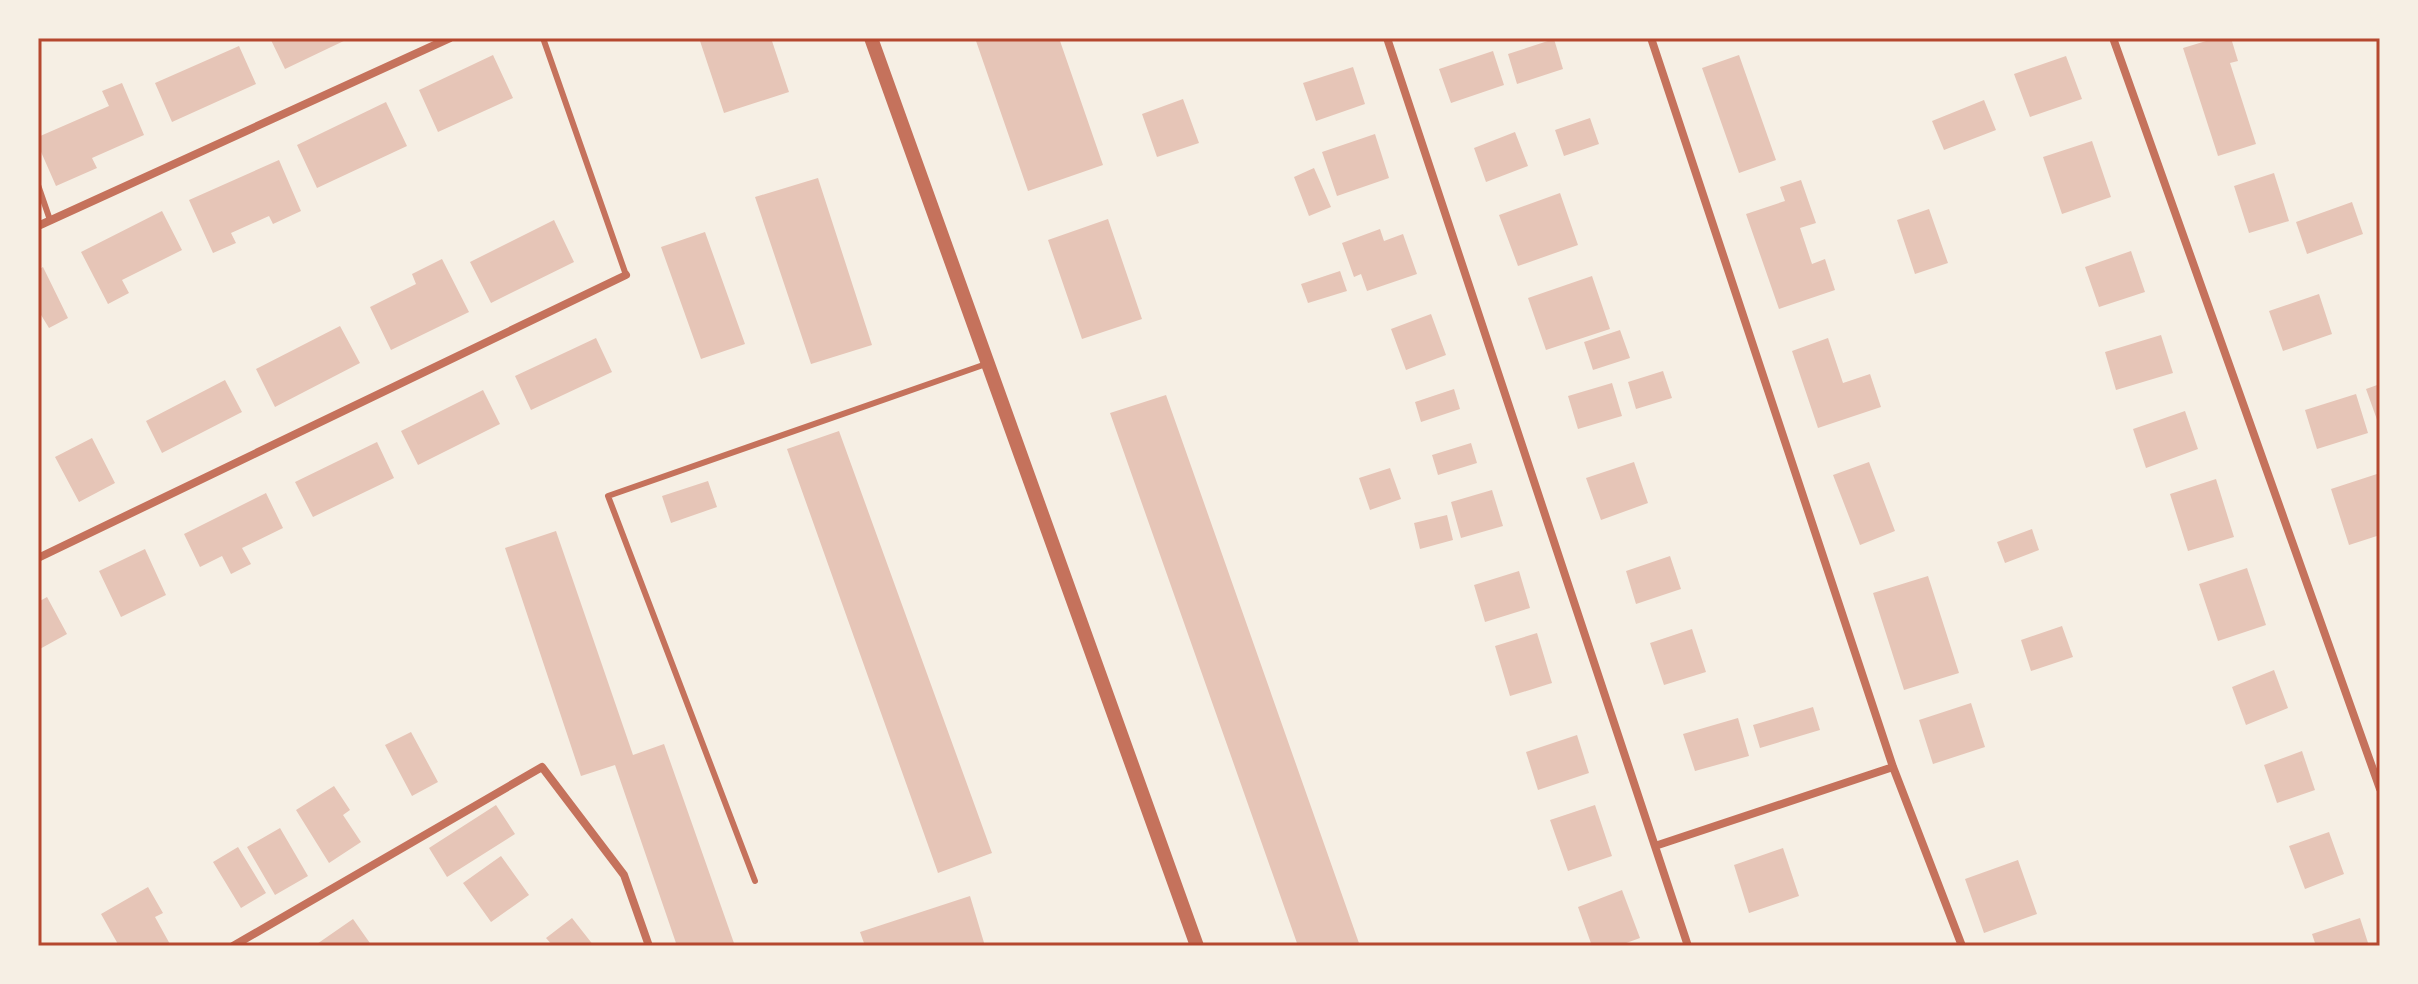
<svg xmlns="http://www.w3.org/2000/svg" width="2418" height="984" viewBox="0 0 2418 984" font-family="Helvetica,sans-serif">
<rect width="100%" height="100%" fill="#f6efe4"/>
<!-- building -->
<path fill="#e6c5b7" d="M 270,38 L 350,38 L 285,69 Z
M 699,38 L 771,38 L 789,92 L 724,113 Z
M 975,38 L 1059,38 L 1103,165 L 1028,191 Z
M 2216,38 L 2231,38 L 2238,61 L 2230,63 L 2256,144 L 2218,156 L 2183,48 Z
M 1554,39 L 1563,69 L 1517,84 L 1508,54 Z
M 239,46 L 256,84 L 172,122 L 155,83 Z
M 1493,51 L 1504,85 L 1451,103 L 1439,69 Z
M 493,55 L 513,98 L 438,132 L 419,90 Z
M 1739,55 L 1776,160 L 1739,173 L 1702,68 Z
M 2066,56 L 2082,99 L 2030,117 L 2014,74 Z
M 1353,67 L 1365,104 L 1316,121 L 1303,83 Z
M 122,83 L 144,135 L 92,158 L 97,168 L 56,186 L 38,145 L 38,137 L 109,106 L 102,91 Z
M 1183,99 L 1199,143 L 1157,157 L 1142,114 Z
M 1984,100 L 1996,130 L 1944,150 L 1932,121 Z
M 386,102 L 407,146 L 317,188 L 297,145 Z
M 1590,118 L 1599,144 L 1564,156 L 1555,130 Z
M 1515,132 L 1528,166 L 1486,182 L 1474,148 Z
M 1375,134 L 1389,178 L 1337,196 L 1322,152 Z
M 2092,141 L 2111,197 L 2062,214 L 2043,157 Z
M 279,160 L 301,211 L 273,224 L 269,216 L 231,233 L 236,243 L 213,253 L 189,200 Z
M 1314,168 L 1331,207 L 1309,216 L 1294,177 Z
M 2274,173 L 2289,221 L 2249,233 L 2234,186 Z
M 818,178 L 872,345 L 811,364 L 755,197 Z
M 1801,180 L 1816,223 L 1800,228 L 1812,264 L 1825,259 L 1835,290 L 1779,309 L 1746,214 L 1785,201 L 1780,187 Z
M 1560,193 L 1578,245 L 1518,266 L 1499,215 Z
M 2352,202 L 2363,234 L 2307,254 L 2296,222 Z
M 1929,209 L 1948,263 L 1915,274 L 1897,220 Z
M 162,211 L 182,250 L 122,280 L 129,293 L 108,304 L 81,252 Z
M 1108,219 L 1142,319 L 1082,339 L 1048,240 Z
M 554,220 L 574,262 L 491,303 L 470,262 Z
M 1380,229 L 1384,241 L 1403,234 L 1417,274 L 1367,291 L 1361,274 L 1354,277 L 1342,243 Z
M 705,232 L 745,344 L 701,359 L 661,247 Z
M 2131,251 L 2145,292 L 2099,307 L 2085,267 Z
M 442,259 L 469,312 L 391,350 L 370,307 L 416,284 L 412,274 Z
M 43,267 L 68,318 L 49,328 L 38,310 L 38,270 Z
M 1340,271 L 1347,291 L 1308,303 L 1301,284 Z
M 1592,276 L 1610,329 L 1546,350 L 1528,298 Z
M 2319,294 L 2332,334 L 2283,351 L 2269,311 Z
M 1431,314 L 1446,355 L 1406,370 L 1391,329 Z
M 340,326 L 360,363 L 275,407 L 256,369 Z
M 1620,330 L 1630,358 L 1593,370 L 1584,342 Z
M 2161,335 L 2173,373 L 2116,390 L 2105,352 Z
M 596,338 L 612,372 L 531,410 L 515,376 Z
M 1828,338 L 1843,383 L 1870,374 L 1881,407 L 1818,428 L 1792,351 Z
M 1663,371 L 1672,398 L 1636,409 L 1628,382 Z
M 225,380 L 242,412 L 162,453 L 146,421 Z
M 1612,383 L 1622,416 L 1578,429 L 1568,396 Z
M 2380,384 L 2380,428 L 2366,389 Z
M 1454,389 L 1460,409 L 1421,422 L 1415,402 Z
M 483,390 L 500,424 L 418,465 L 401,431 Z
M 2356,394 L 2368,433 L 2317,449 L 2305,410 Z
M 1166,395 L 1360,946 L 1298,946 L 1110,413 Z
M 2185,411 L 2198,449 L 2146,468 L 2133,429 Z
M 839,431 L 992,853 L 938,873 L 787,449 Z
M 92,438 L 115,483 L 79,502 L 55,457 Z
M 377,442 L 394,478 L 313,517 L 295,482 Z
M 1471,443 L 1477,463 L 1438,475 L 1432,455 Z
M 1634,462 L 1648,503 L 1601,520 L 1586,478 Z
M 1869,462 L 1895,531 L 1860,545 L 1833,475 Z
M 1390,468 L 1401,499 L 1370,510 L 1359,478 Z
M 2380,473 L 2380,535 L 2349,545 L 2331,489 Z
M 2216,479 L 2234,537 L 2188,551 L 2170,494 Z
M 708,481 L 717,507 L 671,523 L 662,496 Z
M 1492,490 L 1503,526 L 1461,538 L 1451,502 Z
M 266,493 L 283,528 L 242,548 L 251,564 L 231,574 L 222,556 L 200,567 L 184,534 Z
M 1447,515 L 1453,540 L 1420,549 L 1414,523 Z
M 2032,529 L 2039,550 L 2005,563 L 1997,542 Z
M 556,531 L 633,755 L 664,744 L 735,946 L 677,946 L 615,765 L 581,776 L 505,548 Z
M 145,549 L 166,595 L 121,617 L 99,571 Z
M 1670,556 L 1681,589 L 1636,604 L 1626,571 Z
M 2247,568 L 2266,625 L 2218,641 L 2199,584 Z
M 1519,571 L 1530,608 L 1485,622 L 1474,585 Z
M 1928,576 L 1959,673 L 1904,690 L 1873,593 Z
M 47,597 L 67,634 L 38,650 L 38,602 Z
M 2062,626 L 2073,657 L 2031,671 L 2021,640 Z
M 1692,629 L 1706,672 L 1664,685 L 1650,643 Z
M 1537,633 L 1552,683 L 1510,696 L 1495,646 Z
M 2274,670 L 2288,708 L 2246,725 L 2232,687 Z
M 1971,703 L 1985,747 L 1933,764 L 1919,720 Z
M 1813,707 L 1820,730 L 1760,748 L 1753,725 Z
M 1738,718 L 1749,756 L 1695,771 L 1683,734 Z
M 411,732 L 438,782 L 412,796 L 385,745 Z
M 1577,735 L 1589,773 L 1538,790 L 1526,752 Z
M 2302,751 L 2315,790 L 2277,803 L 2264,765 Z
M 334,786 L 350,810 L 343,815 L 361,842 L 329,863 L 296,810 Z
M 496,805 L 515,834 L 447,877 L 429,848 Z
M 1595,805 L 1612,856 L 1568,871 L 1550,820 Z
M 280,828 L 308,876 L 275,895 L 247,847 Z
M 2329,832 L 2344,874 L 2305,889 L 2289,846 Z
M 238,847 L 266,893 L 241,908 L 213,862 Z
M 1783,848 L 1799,896 L 1749,913 L 1734,865 Z
M 501,856 L 529,895 L 491,922 L 463,883 Z
M 2018,860 L 2037,914 L 1984,933 L 1965,879 Z
M 148,887 L 163,913 L 155,917 L 171,946 L 119,946 L 101,914 Z
M 1622,890 L 1640,938 L 1618,946 L 1592,946 L 1578,907 Z
M 970,896 L 985,946 L 865,946 L 860,932 Z
M 572,918 L 594,946 L 553,946 L 546,938 Z
M 2360,918 L 2369,946 L 2316,946 L 2312,934 Z
M 353,919 L 372,946 L 314,946 Z"/>
<g fill="none" stroke-linecap="round" stroke-linejoin="round">
<!-- service -->
<path stroke="#c5725c" stroke-width="6" d="M 543,38 L 626,275
M 38,185 L 50,220
M 755,881 L 608,496 L 986,364"/>
<!-- minor -->
<path stroke="#c5725c" stroke-width="8" d="M 1387,38 L 1688,946
M 1651,38 L 1893,767 L 1962,946
M 2113,38 L 2380,789
M 38,226 L 450,38
M 38,558 L 626,275
M 1655,846 L 1893,767
M 233,946 L 542,767 L 624,875 L 649,946"/>
<!-- tertiary -->
<path stroke="#c5725c" stroke-width="14" d="M 871,38 L 1197,946"/>
</g>
<!-- border -->
<rect width="2418" height="984" fill="none" stroke="#f6efe4" stroke-width="80"/>
<rect x="40" y="40" width="2338" height="904" fill="none" stroke="#b5482f" stroke-width="3"/>
</svg>
